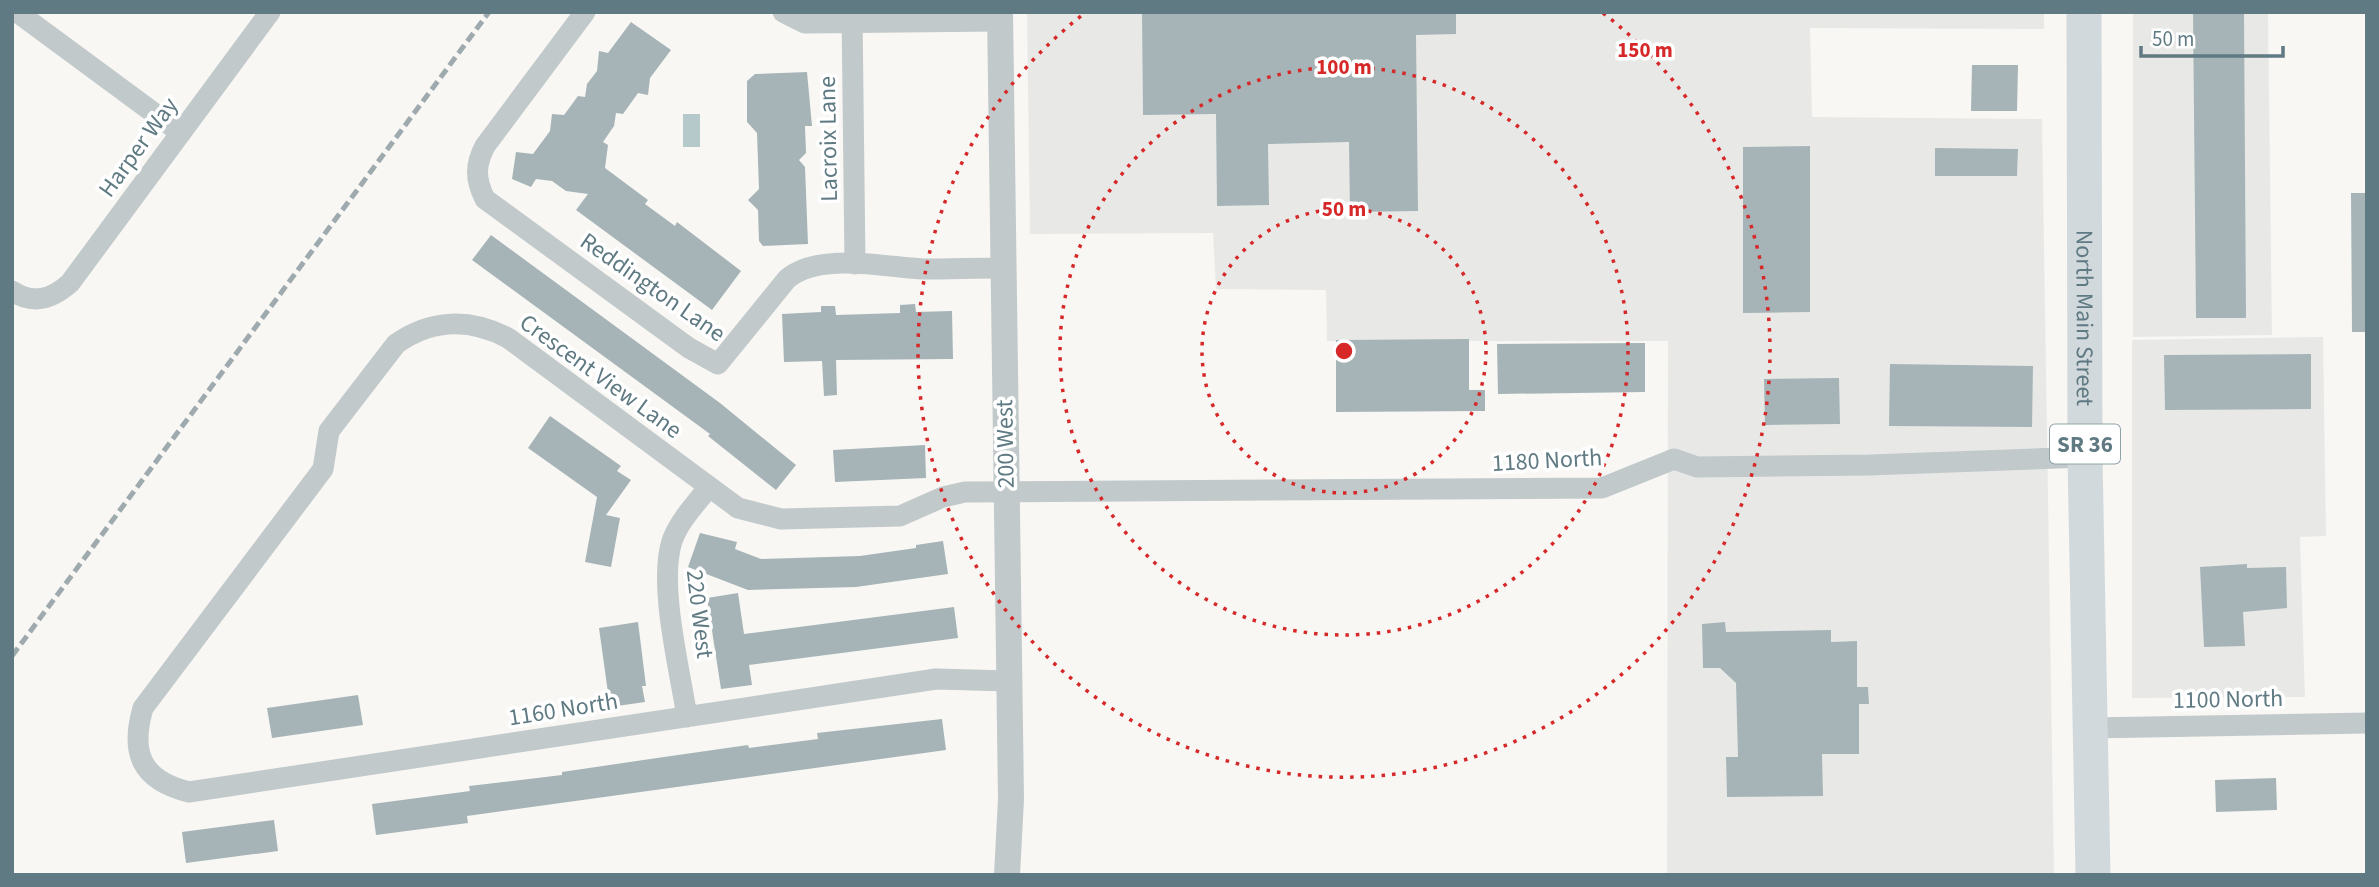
<svg xmlns="http://www.w3.org/2000/svg" width="2379" height="887" viewBox="0 0 2379 887" font-family="'Source Sans 3',sans-serif">
<rect width="100%" height="100%" fill="#f8f7f4"/>
<!-- built -->
<path fill="#e8e9e7" d="M 1027,12 L 2044,12 L 2044,29 L 1810,28 L 1812,117 L 2042,119 L 2054,875 L 1667,875 L 1668,341 L 1327,341 L 1326,290 L 1216,289 L 1213,233 L 1030,234 Z
M 2133,12 L 2268,12 L 2272,335 L 2133,337 Z
M 2323,337 L 2326,536 L 2300,537 L 2305,697 L 2132,698 L 2132,340 Z"/>
<!-- water -->
<path fill="#b6c9ca" d="M 683,114 L 700,114 L 700,147 L 683,147 Z"/>
<!-- building -->
<path fill="#a6b4b7" d="M 1142,12 L 1456,12 L 1456,34 L 1416,35 L 1418,211 L 1350,212 L 1349,142 L 1268,144 L 1269,205 L 1217,206 L 1216,114 L 1143,115 Z
M 2193,12 L 2244,12 L 2246,318 L 2196,318 Z
M 631,22 L 671,50 L 650,78 L 648,95 L 638,93 L 623,114 L 616,113 L 614,126 L 603,142 L 608,145 L 605,168 L 648,200 L 645,204 L 675,226 L 677,222 L 741,271 L 712,310 L 576,210 L 588,194 L 566,191 L 552,181 L 536,179 L 531,187 L 512,179 L 516,152 L 533,154 L 550,131 L 552,114 L 564,115 L 578,96 L 585,97 L 587,84 L 597,71 L 599,51 L 608,53 Z
M 1972,65 L 2018,65 L 2017,111 L 1971,111 Z
M 807,72 L 812,126 L 805,126 L 806,153 L 799,160 L 805,167 L 808,244 L 763,246 L 759,241 L 758,210 L 748,200 L 759,189 L 757,133 L 747,122 L 747,81 L 755,74 Z
M 1810,146 L 1810,312 L 1743,313 L 1743,147 Z
M 1935,148 L 2018,149 L 2017,176 L 1935,176 Z
M 2351,193 L 2367,193 L 2367,332 L 2352,332 Z
M 491,235 L 720,403 L 796,465 L 776,490 L 708,436 L 710,434 L 472,260 Z
M 915,304 L 916,312 L 952,311 L 953,359 L 836,360 L 837,395 L 824,396 L 822,361 L 784,362 L 782,314 L 821,312 L 821,306 L 835,306 L 836,315 L 900,313 L 900,305 Z
M 1469,339 L 1469,390 L 1485,390 L 1485,411 L 1336,412 L 1336,340 Z
M 1645,343 L 1645,392 L 1498,394 L 1497,344 Z
M 2311,354 L 2311,409 L 2165,410 L 2164,355 Z
M 1890,364 L 2033,366 L 2032,427 L 1889,426 Z
M 1839,378 L 1840,424 L 1765,425 L 1764,379 Z
M 550,416 L 621,466 L 617,471 L 631,480 L 606,515 L 620,518 L 611,567 L 585,562 L 597,497 L 528,448 Z
M 925,445 L 926,478 L 835,482 L 833,450 Z
M 700,533 L 737,542 L 735,549 L 761,559 L 860,556 L 916,548 L 916,545 L 943,541 L 948,574 L 856,587 L 748,590 L 688,567 Z
M 2247,564 L 2247,568 L 2286,567 L 2287,608 L 2243,612 L 2245,646 L 2204,647 L 2200,567 Z
M 738,593 L 744,634 L 954,607 L 958,638 L 749,665 L 752,685 L 721,689 L 707,598 Z
M 638,622 L 646,686 L 642,686 L 645,702 L 610,707 L 599,628 Z
M 1725,622 L 1726,632 L 1831,630 L 1831,642 L 1857,641 L 1857,687 L 1868,687 L 1869,704 L 1859,704 L 1859,754 L 1822,754 L 1823,796 L 1727,797 L 1726,757 L 1738,757 L 1736,683 L 1720,668 L 1703,668 L 1702,624 Z
M 358,695 L 363,725 L 272,738 L 267,708 Z
M 942,719 L 946,750 L 467,816 L 468,823 L 376,835 L 372,804 L 470,791 L 469,786 L 562,775 L 562,772 L 657,758 L 748,745 L 749,748 L 818,739 L 817,733 Z
M 2276,778 L 2277,810 L 2216,812 L 2215,780 Z
M 274,820 L 278,851 L 186,863 L 182,832 Z"/>
<g fill="none" stroke-linecap="round" stroke-linejoin="round">
<!-- minor -->
<path stroke="#c2c9cb" stroke-width="21" d="M 17,12 L 181,133
M 585,12 L 485,146 C 475,165 475,179 485,199 L 689,348 L 718,364 L 787,279 C 819,252 884,267 923,269 C 950,269 977,268 1004,268
M 783,12 L 805,23 L 1000,21
M 852,12 L 855,264
M 12,291 C 33,305 52,299 70,283 L 270,12
M 1009,681 L 936,679 L 189,792 C 141,780 130,753 143,708 L 323,469 L 329,431 L 396,344 C 431,319 470,318 508,338 L 738,508 L 781,519 L 900,516 L 943,497 L 965,492 L 1602,488 L 1674,459 L 1697,467 L 1870,465 L 2085,457
M 687,717 C 680,670 658,585 672,541 C 679,521 695,505 708,488
M 2091,728 L 2367,723"/>
<!-- tertiary -->
<path stroke="#c2c9cb" stroke-width="26" d="M 1000,12 L 1011,799 L 1007,875"/>
<!-- trunk -->
<path stroke="#d2d9dc" stroke-width="35" id="s1" d="M 2084,12 L 2085,457 L 2093,875"/>
<!-- rail -->
<path stroke="#9eaaae" stroke-width="5" stroke-dasharray="10 5" stroke-linecap="butt" d="M 12,656 L 489,12"/>
</g>
<!-- distance rings -->
<g fill="none" stroke="#d62828" stroke-width="3.5" stroke-dasharray="3.5 7">
<circle cx="1344" cy="351" r="142"/>
<circle cx="1344" cy="351" r="284"/>
<path d="M1603 13A426 426 0 1 1 1085 13"/>
</g>
<g text-anchor="middle" stroke-width="7" stroke-linejoin="round" paint-order="stroke">
<!-- shield labels -->
<rect fill="#fff" stroke="#8fa2a8" stroke-width="2" x="2050" y="424.5" width="70" height="39" rx="5"/>
<g font-size="23" font-weight="bold" fill="#5f7a82">
<text x="2085" y="452">SR 36</text>
</g>
<!-- street labels -->
<g font-size="24" fill="#5f7a82" stroke="#fff">
<text transform="translate(828 139) rotate(-91)" y="8">Lacroix Lane</text>
<text transform="translate(138 147) rotate(-54)" y="8">Harper Way</text>
<text transform="translate(653 287) rotate(35)" y="8">Reddington Lane</text>
<text dy="8" stroke="none"><textPath href="#s1" startOffset="306">North Main Street</textPath></text>
<text transform="translate(601 376) rotate(36)" y="8">Crescent View Lane</text>
<text transform="translate(1005 444) rotate(-91)" y="8">200 West</text>
<text transform="translate(1547 460) rotate(-3)" y="8">1180 North</text>
<text transform="translate(700 614) rotate(83)" y="8">220 West</text>
<text transform="translate(2228 699) rotate(-1)" y="8">1100 North</text>
<text transform="translate(563 709) rotate(-9)" y="8">1160 North</text>
</g>
</g>
<circle cx="1344" cy="351" r="10" fill="#d62828" stroke="#fff" stroke-width="3.5"/>
<g font-size="21" text-anchor="middle" font-weight="bold" fill="#d62828" stroke="#fff" stroke-width="7" stroke-linejoin="round" paint-order="stroke">
<text x="1645" y="57">150 m</text>
<text x="1344" y="74">100 m</text>
<text x="1344" y="216">50 m</text>
</g>
<!-- border -->
<rect width="2379" height="887" fill="none" stroke="#5f7a82" stroke-width="28"/>
<!-- scale -->
<path d="M2141 46v10h142v-10" fill="none" stroke="#5f7a82" stroke-width="3.5"/>
<text x="2152" y="46" font-size="21" fill="#5f7a82" stroke="#ffffff" stroke-width="5" paint-order="stroke">50 m</text>
</svg>
